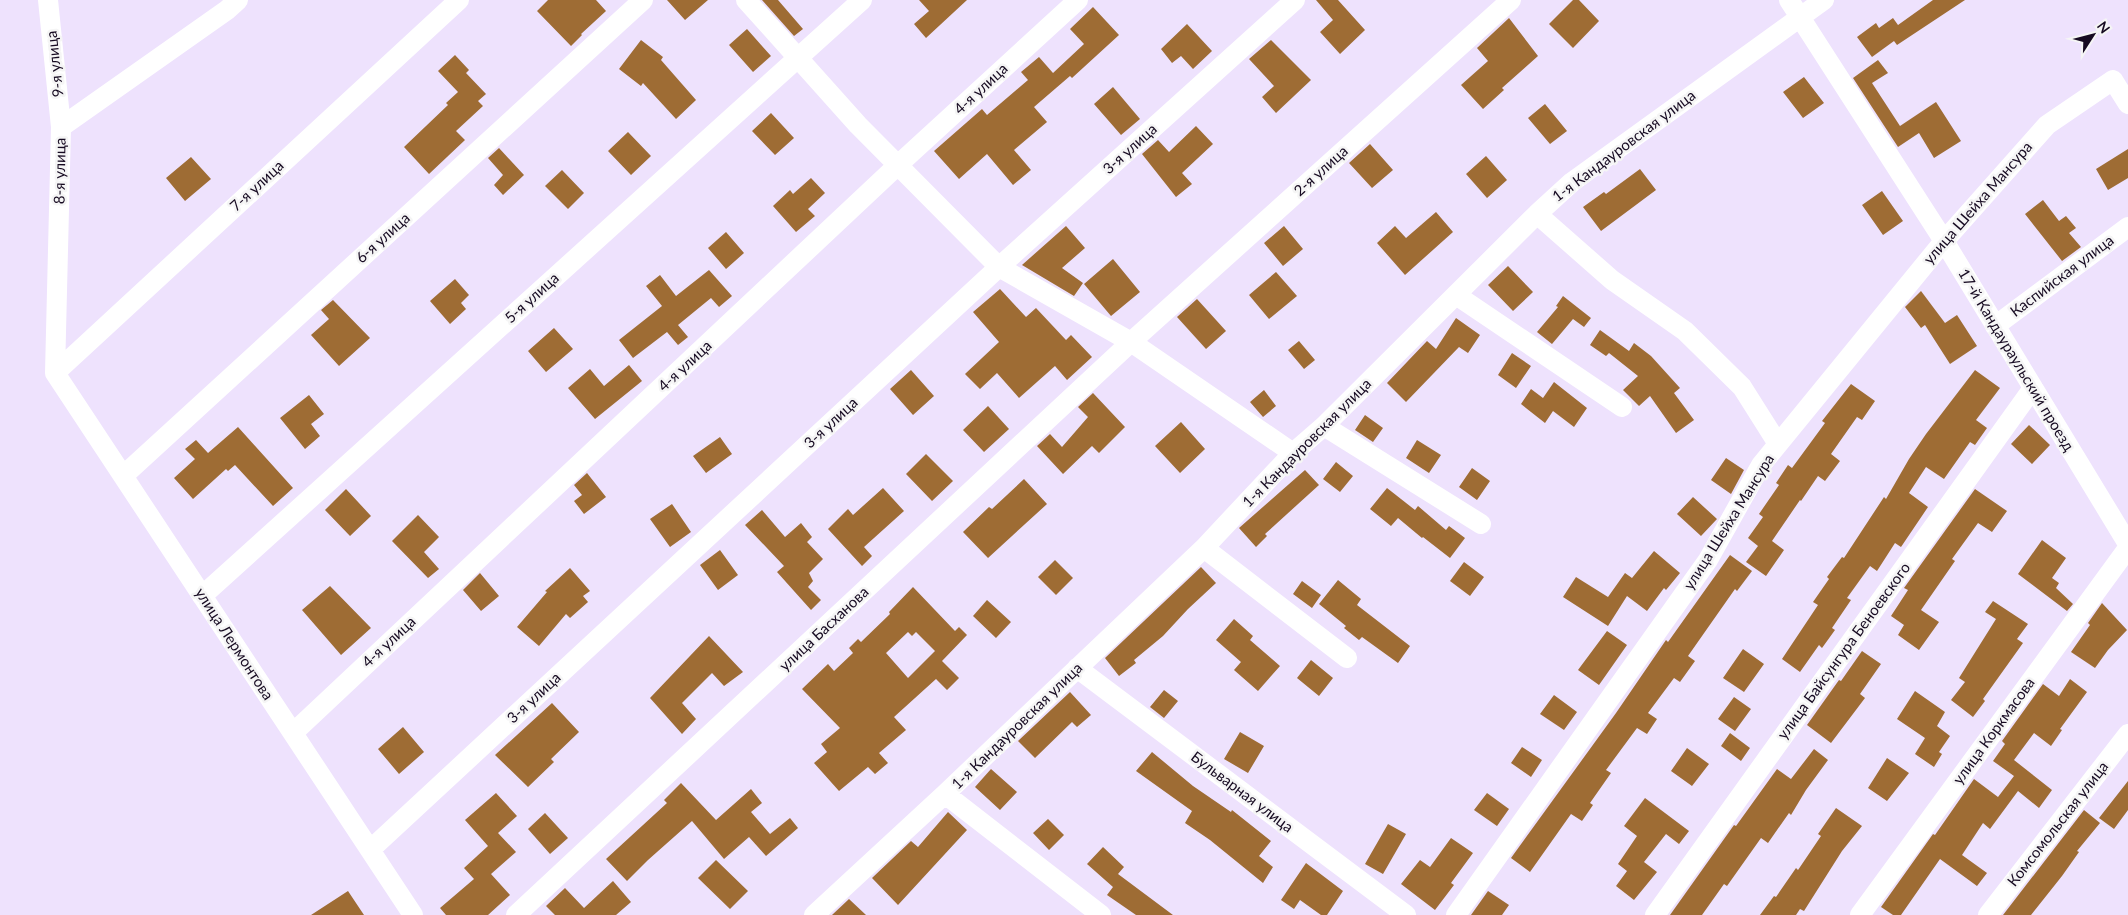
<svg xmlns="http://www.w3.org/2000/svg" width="2128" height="915" viewBox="0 0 2128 915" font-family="Lato,sans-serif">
<rect width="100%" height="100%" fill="#eee2fd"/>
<!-- building -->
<path fill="#9e6c34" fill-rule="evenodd" d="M 548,0 L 596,0 L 606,11 L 581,34 L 582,35 L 571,46 L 537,11 Z
M 667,0 L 708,0 L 685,20 Z
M 762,0 L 778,0 L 803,29 L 794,36 Z
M 919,0 L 967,0 L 926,38 L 914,24 L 929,11 Z
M 1316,0 L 1338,0 L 1365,30 L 1340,54 L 1320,32 L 1333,20 Z
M 1573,0 L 1579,0 L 1599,21 L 1573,48 L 1549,24 Z
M 1933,0 L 1965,0 L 1897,45 L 1894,41 L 1872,57 L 1857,37 L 1876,23 L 1879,28 L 1893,18 L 1898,25 Z
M 1093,7 L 1119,35 L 1072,78 L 1070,76 L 1034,107 L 1047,122 L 1014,150 L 1031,170 L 1013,185 L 987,154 L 959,179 L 934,151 L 982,109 L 987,115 L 1028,80 L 1021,72 L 1039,57 L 1053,73 L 1084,44 L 1070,29 Z
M 1509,18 L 1538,56 L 1502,88 L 1504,90 L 1483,109 L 1461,85 L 1488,61 L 1477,48 Z
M 1187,24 L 1212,51 L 1193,69 L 1181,56 L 1172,63 L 1161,49 Z
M 747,29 L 771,56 L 753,72 L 729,45 Z
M 641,40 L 663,57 L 661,60 L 696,100 L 676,119 L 643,83 L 641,86 L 619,69 Z
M 1271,40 L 1311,80 L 1276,113 L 1262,97 L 1274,86 L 1249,59 Z
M 455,55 L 469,70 L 466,73 L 486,94 L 478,101 L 483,106 L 456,131 L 465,140 L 429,174 L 404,147 L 448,105 L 446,103 L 458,92 L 438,71 Z
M 1878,60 L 1888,73 L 1872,83 L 1900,126 L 1936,102 L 1961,141 L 1934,158 L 1919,133 L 1898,147 L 1853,78 Z
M 1804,77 L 1824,103 L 1803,118 L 1783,92 Z
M 1113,87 L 1140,119 L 1121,135 L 1094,104 Z
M 1545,104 L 1567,131 L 1550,144 L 1528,118 Z
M 771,113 L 794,138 L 775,155 L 752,131 Z
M 1196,126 L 1213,144 L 1182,173 L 1192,184 L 1176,197 L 1142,154 L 1158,140 L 1169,152 Z
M 628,132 L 651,156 L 631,175 L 608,151 Z
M 1370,144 L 1393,170 L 1372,188 L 1349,163 Z
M 499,148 L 524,175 L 503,195 L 494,185 L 503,175 L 488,158 Z
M 2128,149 L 2128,178 L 2108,190 L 2096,169 Z
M 1486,156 L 1507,180 L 1487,198 L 1466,174 Z
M 191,157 L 211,179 L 185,201 L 166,178 Z
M 1640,169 L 1656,190 L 1601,231 L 1583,207 L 1604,192 L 1606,194 Z
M 562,170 L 584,193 L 568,209 L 545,186 Z
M 811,178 L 825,193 L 808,209 L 815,216 L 796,232 L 773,206 L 790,190 L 793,194 Z
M 1882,191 L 1903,221 L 1883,235 L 1862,205 Z
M 2043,200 L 2059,221 L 2066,216 L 2076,228 L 2069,233 L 2081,247 L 2062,261 L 2025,214 Z
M 1436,212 L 1453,232 L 1405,275 L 1377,243 L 1395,226 L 1406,238 Z
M 1066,226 L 1085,248 L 1062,268 L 1083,283 L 1074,296 L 1022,265 Z
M 1284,226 L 1303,249 L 1283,266 L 1264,243 Z
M 726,232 L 744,253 L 726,269 L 708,248 Z
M 1113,259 L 1140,292 L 1111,316 L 1084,284 Z
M 1508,266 L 1533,292 L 1513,311 L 1488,285 Z
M 709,270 L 732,296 L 719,307 L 711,298 L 678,325 L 688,337 L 678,345 L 667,332 L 633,358 L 619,340 L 662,306 L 646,286 L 660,275 L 676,296 Z
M 1276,272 L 1297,296 L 1269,319 L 1249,295 Z
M 455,279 L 469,295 L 461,303 L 466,309 L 450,324 L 430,301 Z
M 1000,289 L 1026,317 L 1036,308 L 1066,340 L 1071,335 L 1092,357 L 1067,380 L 1055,366 L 1019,398 L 997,373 L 980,389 L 965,374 L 999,342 L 973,312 Z
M 1921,291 L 1945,323 L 1957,315 L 1977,346 L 1950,364 L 1925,325 L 1921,328 L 1905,307 Z
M 1563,296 L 1591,318 L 1584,327 L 1573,319 L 1552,344 L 1537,332 L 1558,307 L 1556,306 Z
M 1197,299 L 1226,331 L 1206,349 L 1177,317 Z
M 333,300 L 370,338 L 339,366 L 311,335 L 329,319 L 321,310 Z
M 1456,318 L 1480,335 L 1468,353 L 1459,347 L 1406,402 L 1387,383 L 1427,341 L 1436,349 Z
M 554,328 L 573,349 L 546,372 L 528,351 Z
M 1600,330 L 1629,351 L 1634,343 L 1651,356 L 1680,388 L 1674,393 L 1694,420 L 1676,433 L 1650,396 L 1639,406 L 1623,390 L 1638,376 L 1609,353 L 1606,356 L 1590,345 Z
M 1299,341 L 1315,360 L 1304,369 L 1288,350 Z
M 1512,353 L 1531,366 L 1516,388 L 1498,375 Z
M 629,365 L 642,381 L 595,419 L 568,388 L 590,369 L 604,386 Z
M 911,370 L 934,396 L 913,415 L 890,389 Z
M 1975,370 L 2000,388 L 1976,420 L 1987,428 L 1975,445 L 1970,442 L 1944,479 L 1926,467 L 1909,493 L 1928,507 L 1901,547 L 1895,543 L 1877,571 L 1870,566 L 1847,598 L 1851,600 L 1832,628 L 1835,630 L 1822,648 L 1819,645 L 1800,672 L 1782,659 L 1818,605 L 1813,602 L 1829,579 L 1827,577 L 1842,557 L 1844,558 L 1884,497 L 1886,499 L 1909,459 L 1926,434 Z
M 1554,382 L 1587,408 L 1574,427 L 1553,411 L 1545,423 L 1521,404 L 1531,389 L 1543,398 Z
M 1851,384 L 1875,401 L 1862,420 L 1857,417 L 1831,454 L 1840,461 L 1825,481 L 1818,476 L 1801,501 L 1800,500 L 1772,541 L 1784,550 L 1766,576 L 1746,562 L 1758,546 L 1748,538 L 1763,517 L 1759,514 L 1779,485 L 1776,483 L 1788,465 L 1792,468 L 1825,423 L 1822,421 Z
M 1264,390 L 1276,406 L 1263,417 L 1250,402 Z
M 1093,393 L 1125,427 L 1099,453 L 1092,446 L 1063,474 L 1037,446 L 1050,434 L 1062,447 L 1088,417 L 1078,407 Z
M 309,395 L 324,414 L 311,424 L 320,436 L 305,449 L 280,418 Z
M 988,406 L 1009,429 L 984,452 L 963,430 Z
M 1365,415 L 1383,428 L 1373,442 L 1355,430 Z
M 1181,422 L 1205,449 L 1180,473 L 1155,446 Z
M 2029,425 L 2050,445 L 2032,464 L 2011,444 Z
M 238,427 L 293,488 L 273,506 L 235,465 L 228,471 L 226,469 L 193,499 L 174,478 L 195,459 L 185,449 L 196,440 L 208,453 Z
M 720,437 L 732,454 L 706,473 L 693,456 Z
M 1417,440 L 1441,455 L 1429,473 L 1406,458 Z
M 926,454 L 953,481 L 932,501 L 906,474 Z
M 1726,458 L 1744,470 L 1731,494 L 1711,480 Z
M 1336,462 L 1353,476 L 1340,492 L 1323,479 Z
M 1472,468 L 1490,481 L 1477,500 L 1459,487 Z
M 1305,470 L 1319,485 L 1265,534 L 1267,536 L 1256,547 L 1239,528 Z
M 587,473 L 606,497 L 584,514 L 574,501 L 582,495 L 574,485 Z
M 1024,479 L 1047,504 L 988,558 L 963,532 L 989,507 L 992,509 Z
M 883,488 L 904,511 L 864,547 L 872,556 L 862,566 L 828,529 L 848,509 L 853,515 Z
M 1387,488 L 1415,510 L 1418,506 L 1446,530 L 1449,526 L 1465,538 L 1450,558 L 1423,537 L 1422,538 L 1398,518 L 1391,526 L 1370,509 Z
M 346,489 L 371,516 L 350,536 L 325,510 Z
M 1975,489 L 2007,511 L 1992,532 L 1978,523 L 1952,559 L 1955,561 L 1921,610 L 1939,622 L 1919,650 L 1898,635 L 1904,625 L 1891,616 L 1908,590 L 1904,588 Z
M 1693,497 L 1717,519 L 1701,536 L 1677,514 Z
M 672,504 L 691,532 L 670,547 L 650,519 Z
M 762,510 L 785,537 L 801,523 L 812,537 L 807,542 L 823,559 L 809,573 L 813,581 L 808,587 L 821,600 L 811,610 L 777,572 L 784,566 L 745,525 Z
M 418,515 L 439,537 L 424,552 L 439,569 L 428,578 L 392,541 Z
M 2042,540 L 2066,558 L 2052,578 L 2059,583 L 2056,588 L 2073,604 L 2067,611 L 2018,574 Z
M 720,550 L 738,575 L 718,590 L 700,565 Z
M 1654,551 L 1680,573 L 1666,590 L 1664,588 L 1647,611 L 1627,596 L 1608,626 L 1563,597 L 1576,577 L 1608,597 L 1625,573 L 1632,578 Z
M 1730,555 L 1752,571 L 1737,591 L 1735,589 L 1688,656 L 1695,661 L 1680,682 L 1674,678 L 1648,713 L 1657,719 L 1647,734 L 1637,728 L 1606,770 L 1611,773 L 1590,803 L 1593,805 L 1582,821 L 1571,814 L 1530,872 L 1511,858 L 1616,713 L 1666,640 L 1668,642 Z
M 1055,560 L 1073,578 L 1056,595 L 1038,577 Z
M 1464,562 L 1484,577 L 1470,596 L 1450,581 Z
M 1201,567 L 1216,583 L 1188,609 L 1163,636 L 1134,660 L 1136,663 L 1119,676 L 1105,658 Z
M 570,568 L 590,591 L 583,596 L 588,602 L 570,618 L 566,614 L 539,646 L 517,627 L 547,592 L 545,591 Z
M 480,573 L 499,596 L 481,611 L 463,590 Z
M 1338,580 L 1361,599 L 1357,605 L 1410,646 L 1398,663 L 1362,637 L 1359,640 L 1344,628 L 1346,626 L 1319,604 Z
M 1302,581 L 1321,595 L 1312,608 L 1293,594 Z
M 330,586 L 371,628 L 341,655 L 302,610 Z
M 913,587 L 955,631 L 959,627 L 967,635 L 942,661 L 959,678 L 947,690 L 936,679 L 894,717 L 906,730 L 879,753 L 888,763 L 875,774 L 868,767 L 839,791 L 814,763 L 827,752 L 821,744 L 840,728 L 802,689 L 828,664 L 834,671 L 853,653 L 849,648 L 858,639 L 861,642 L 890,614 L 889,612 ZM 908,632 L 912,636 L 916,632 L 935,651 L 908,678 L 886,653 Z
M 987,600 L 1011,622 L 996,638 L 973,616 Z
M 1993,601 L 2028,624 L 2017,639 L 2023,643 L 1983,699 L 1985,701 L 1973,717 L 1951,700 L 1965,682 L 1959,678 L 1996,619 L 1985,612 Z
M 2102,603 L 2127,630 L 2108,650 L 2095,668 L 2071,652 L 2090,625 L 2088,623 Z
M 1234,619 L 1253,636 L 1250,640 L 1280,666 L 1258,691 L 1234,670 L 1241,662 L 1216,640 Z
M 1607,631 L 1627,645 L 1599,685 L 1578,670 Z
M 709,636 L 743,672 L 724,686 L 712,673 L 682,703 L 696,719 L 682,734 L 650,698 Z
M 1743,649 L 1764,664 L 1744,692 L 1723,678 Z
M 1862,651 L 1881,664 L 1860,694 L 1865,698 L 1831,743 L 1807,725 L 1839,680 L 1841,681 Z
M 1311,660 L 1333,678 L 1319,696 L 1297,678 Z
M 2070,679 L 2087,692 L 2060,729 L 2062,730 L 2051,746 L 2034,733 L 2014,760 L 2052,790 L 2039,808 L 2018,791 L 1990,829 L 1983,823 L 1962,855 L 1987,873 L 1977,886 L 1940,859 L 1901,915 L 1893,915 L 1881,907 L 1933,834 L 1935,835 L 1974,779 L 1998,797 L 2014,776 L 1993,761 L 2005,744 L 2002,741 L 2043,684 L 2059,696 Z
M 1164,690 L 1178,701 L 1164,718 L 1150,707 Z
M 1915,691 L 1945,712 L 1937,726 L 1950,736 L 1939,752 L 1942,754 L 1934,767 L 1915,754 L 1925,738 L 1897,719 Z
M 1070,692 L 1091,715 L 1077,727 L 1072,722 L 1035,758 L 1018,741 Z
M 1554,695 L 1577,712 L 1564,730 L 1540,714 Z
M 1734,697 L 1751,709 L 1735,731 L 1718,719 Z
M 552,703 L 579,732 L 551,759 L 554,762 L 528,787 L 495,755 Z
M 403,727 L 424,752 L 399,774 L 378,749 Z
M 1240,732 L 1264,746 L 1248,773 L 1224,759 Z
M 1730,733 L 1750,748 L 1741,761 L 1721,746 Z
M 1522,747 L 1542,760 L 1531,777 L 1511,763 Z
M 1687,748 L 1709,764 L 1692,786 L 1671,771 Z
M 1814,749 L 1828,760 L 1806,790 L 1791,815 L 1789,813 L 1768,843 L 1761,838 L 1727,886 L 1724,884 L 1702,915 L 1670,915 L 1734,825 L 1736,826 L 1777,769 L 1791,779 Z
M 1152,752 L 1193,786 L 1231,812 L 1232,810 L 1271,841 L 1259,856 L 1273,867 L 1263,883 L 1210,840 L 1185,823 L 1192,811 L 1136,771 Z
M 1887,758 L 1909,773 L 1887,801 L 1868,788 Z
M 991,769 L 1017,792 L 1000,810 L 975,787 Z
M 2128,781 L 2128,810 L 2114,829 L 2099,818 Z
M 681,783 L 716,820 L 751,789 L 762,803 L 751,812 L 770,834 L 790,818 L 798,828 L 766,856 L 749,837 L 724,859 L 692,821 L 648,860 L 627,881 L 606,859 L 667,803 L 664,800 Z
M 496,793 L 517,816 L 498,833 L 516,852 L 491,874 L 510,895 L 488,915 L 446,915 L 440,908 L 474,879 L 464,868 L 488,846 L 465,820 Z
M 1487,793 L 1509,809 L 1497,826 L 1474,810 Z
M 1645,798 L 1689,831 L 1679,844 L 1666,834 L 1644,862 L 1657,872 L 1634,900 L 1616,886 L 1627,871 L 1618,864 L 1637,836 L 1624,826 Z
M 1836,808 L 1862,826 L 1842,851 L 1804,911 L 1800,909 L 1796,915 L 1760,915 L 1774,896 L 1776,897 L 1796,868 L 1798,870 L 1821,836 L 1818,834 Z
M 2084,810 L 2100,823 L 2077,851 L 2079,852 L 2062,876 L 2031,915 L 2003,915 Z
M 948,812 L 967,830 L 898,905 L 872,878 L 911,841 L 918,847 Z
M 545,813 L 568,838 L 550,854 L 528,829 Z
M 1048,819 L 1064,835 L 1049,850 L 1033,833 Z
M 1388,824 L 1406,834 L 1383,874 L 1365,864 Z
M 1451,838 L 1473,853 L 1451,883 L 1454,885 L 1435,910 L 1401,884 L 1420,860 L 1430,867 Z
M 1103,847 L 1124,867 L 1118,874 L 1173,915 L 1136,915 L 1107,895 L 1113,887 L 1087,864 Z
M 716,860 L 748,891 L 730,909 L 698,878 Z
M 1306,863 L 1343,891 L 1327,915 L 1321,915 L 1300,900 L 1294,909 L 1281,900 Z
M 613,881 L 631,902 L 616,915 L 555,915 L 546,906 L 565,888 L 584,908 Z
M 348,891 L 364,915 L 311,915 Z
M 1488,891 L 1509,905 L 1502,915 L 1471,915 Z
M 849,899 L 866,915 L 832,915 Z"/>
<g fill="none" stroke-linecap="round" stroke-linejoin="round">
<!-- minor -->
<path stroke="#fff" stroke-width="20" d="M 48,0 L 61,127
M 746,0 L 858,125 L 999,267 L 1131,342 L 1293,453
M 1789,0 L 1944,241 L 2128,544
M 1537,214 L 1612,280 L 1685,331 L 1742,387 L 1778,444
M 1456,295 L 1622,407
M 1995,326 L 2128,227
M 55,373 L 413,915
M 55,373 L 459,0
M 55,373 L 61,127 L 227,10 L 238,0
M 1324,426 L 1481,524
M 123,476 L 643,0
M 1204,548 L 1347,658
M 202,596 L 862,0
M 1077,668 L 1406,915
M 293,733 L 899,164 L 1078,0
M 945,794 L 1101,915
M 370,850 L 999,267 L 1295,0
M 516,915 L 1131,342 L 1511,0
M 814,915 L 945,794 L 1204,548 L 1293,453 L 1324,426 L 1537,214 L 1572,182 L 1824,0
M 1456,915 L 1708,560 L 1761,465 L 1944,241 L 2047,125 L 2113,80 L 2128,104
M 1655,915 L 2033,388
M 1860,915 L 2128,548
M 1988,915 L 2128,734"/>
</g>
<g text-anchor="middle" stroke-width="5" stroke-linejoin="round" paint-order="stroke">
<!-- street labels -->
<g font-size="15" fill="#160a21" stroke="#f5f5f5">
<text transform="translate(55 64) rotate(-96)" y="5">9-я улица</text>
<text transform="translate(981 89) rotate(-43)" y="5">4-я улица</text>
<text transform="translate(1624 146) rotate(-37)" y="5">1-я Кандауровская улица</text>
<text transform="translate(1130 149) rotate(-42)" y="5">3-я улица</text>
<text transform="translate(60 171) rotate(-89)" y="5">8-я улица</text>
<text transform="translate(1321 171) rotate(-42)" y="5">2-я улица</text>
<text transform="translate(257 186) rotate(-43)" y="5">7-я улица</text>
<text transform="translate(1978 203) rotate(-49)" y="5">улица Шейха Мансура</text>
<text transform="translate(383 238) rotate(-42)" y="5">6-я улица</text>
<text transform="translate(2062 276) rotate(-37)" y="5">Каспийская улица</text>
<text transform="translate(532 298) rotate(-42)" y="5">5-я улица</text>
<text transform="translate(2016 360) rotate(59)" y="5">17-й Кандаураульский проезд</text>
<text transform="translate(685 366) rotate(-43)" y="5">4-я улица</text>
<text transform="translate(831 423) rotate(-43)" y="5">3-я улица</text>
<text transform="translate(1307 443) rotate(-45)" y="5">1-я Кандауровская улица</text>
<text transform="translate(1729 522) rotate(-58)" y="5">улица Шейха Мансура</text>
<text transform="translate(824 629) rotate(-43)" y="5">улица Басханова</text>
<text transform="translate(389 642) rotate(-43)" y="5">4-я улица</text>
<text transform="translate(234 644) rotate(57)" y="5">улица Лермонтова</text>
<text transform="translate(1844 651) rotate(-54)" y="5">улица Байсунгура Беноевского</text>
<text transform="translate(534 698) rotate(-43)" y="5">3-я улица</text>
<text transform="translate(1017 726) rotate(-44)" y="5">1-я Кандауровская улица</text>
<text transform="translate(1994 731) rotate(-54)" y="5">улица Коркмасова</text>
<text transform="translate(1242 792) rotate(37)" y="5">Бульварная улица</text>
<text transform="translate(2058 824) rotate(-52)" y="5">Комсомольская улица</text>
</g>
</g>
<!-- north arrow -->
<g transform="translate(2093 35) rotate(54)" stroke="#f5f5f5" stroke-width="4" paint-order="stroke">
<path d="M0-4L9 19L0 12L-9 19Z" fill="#160a21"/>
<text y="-8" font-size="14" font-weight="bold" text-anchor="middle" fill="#160a21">N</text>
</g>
</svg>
